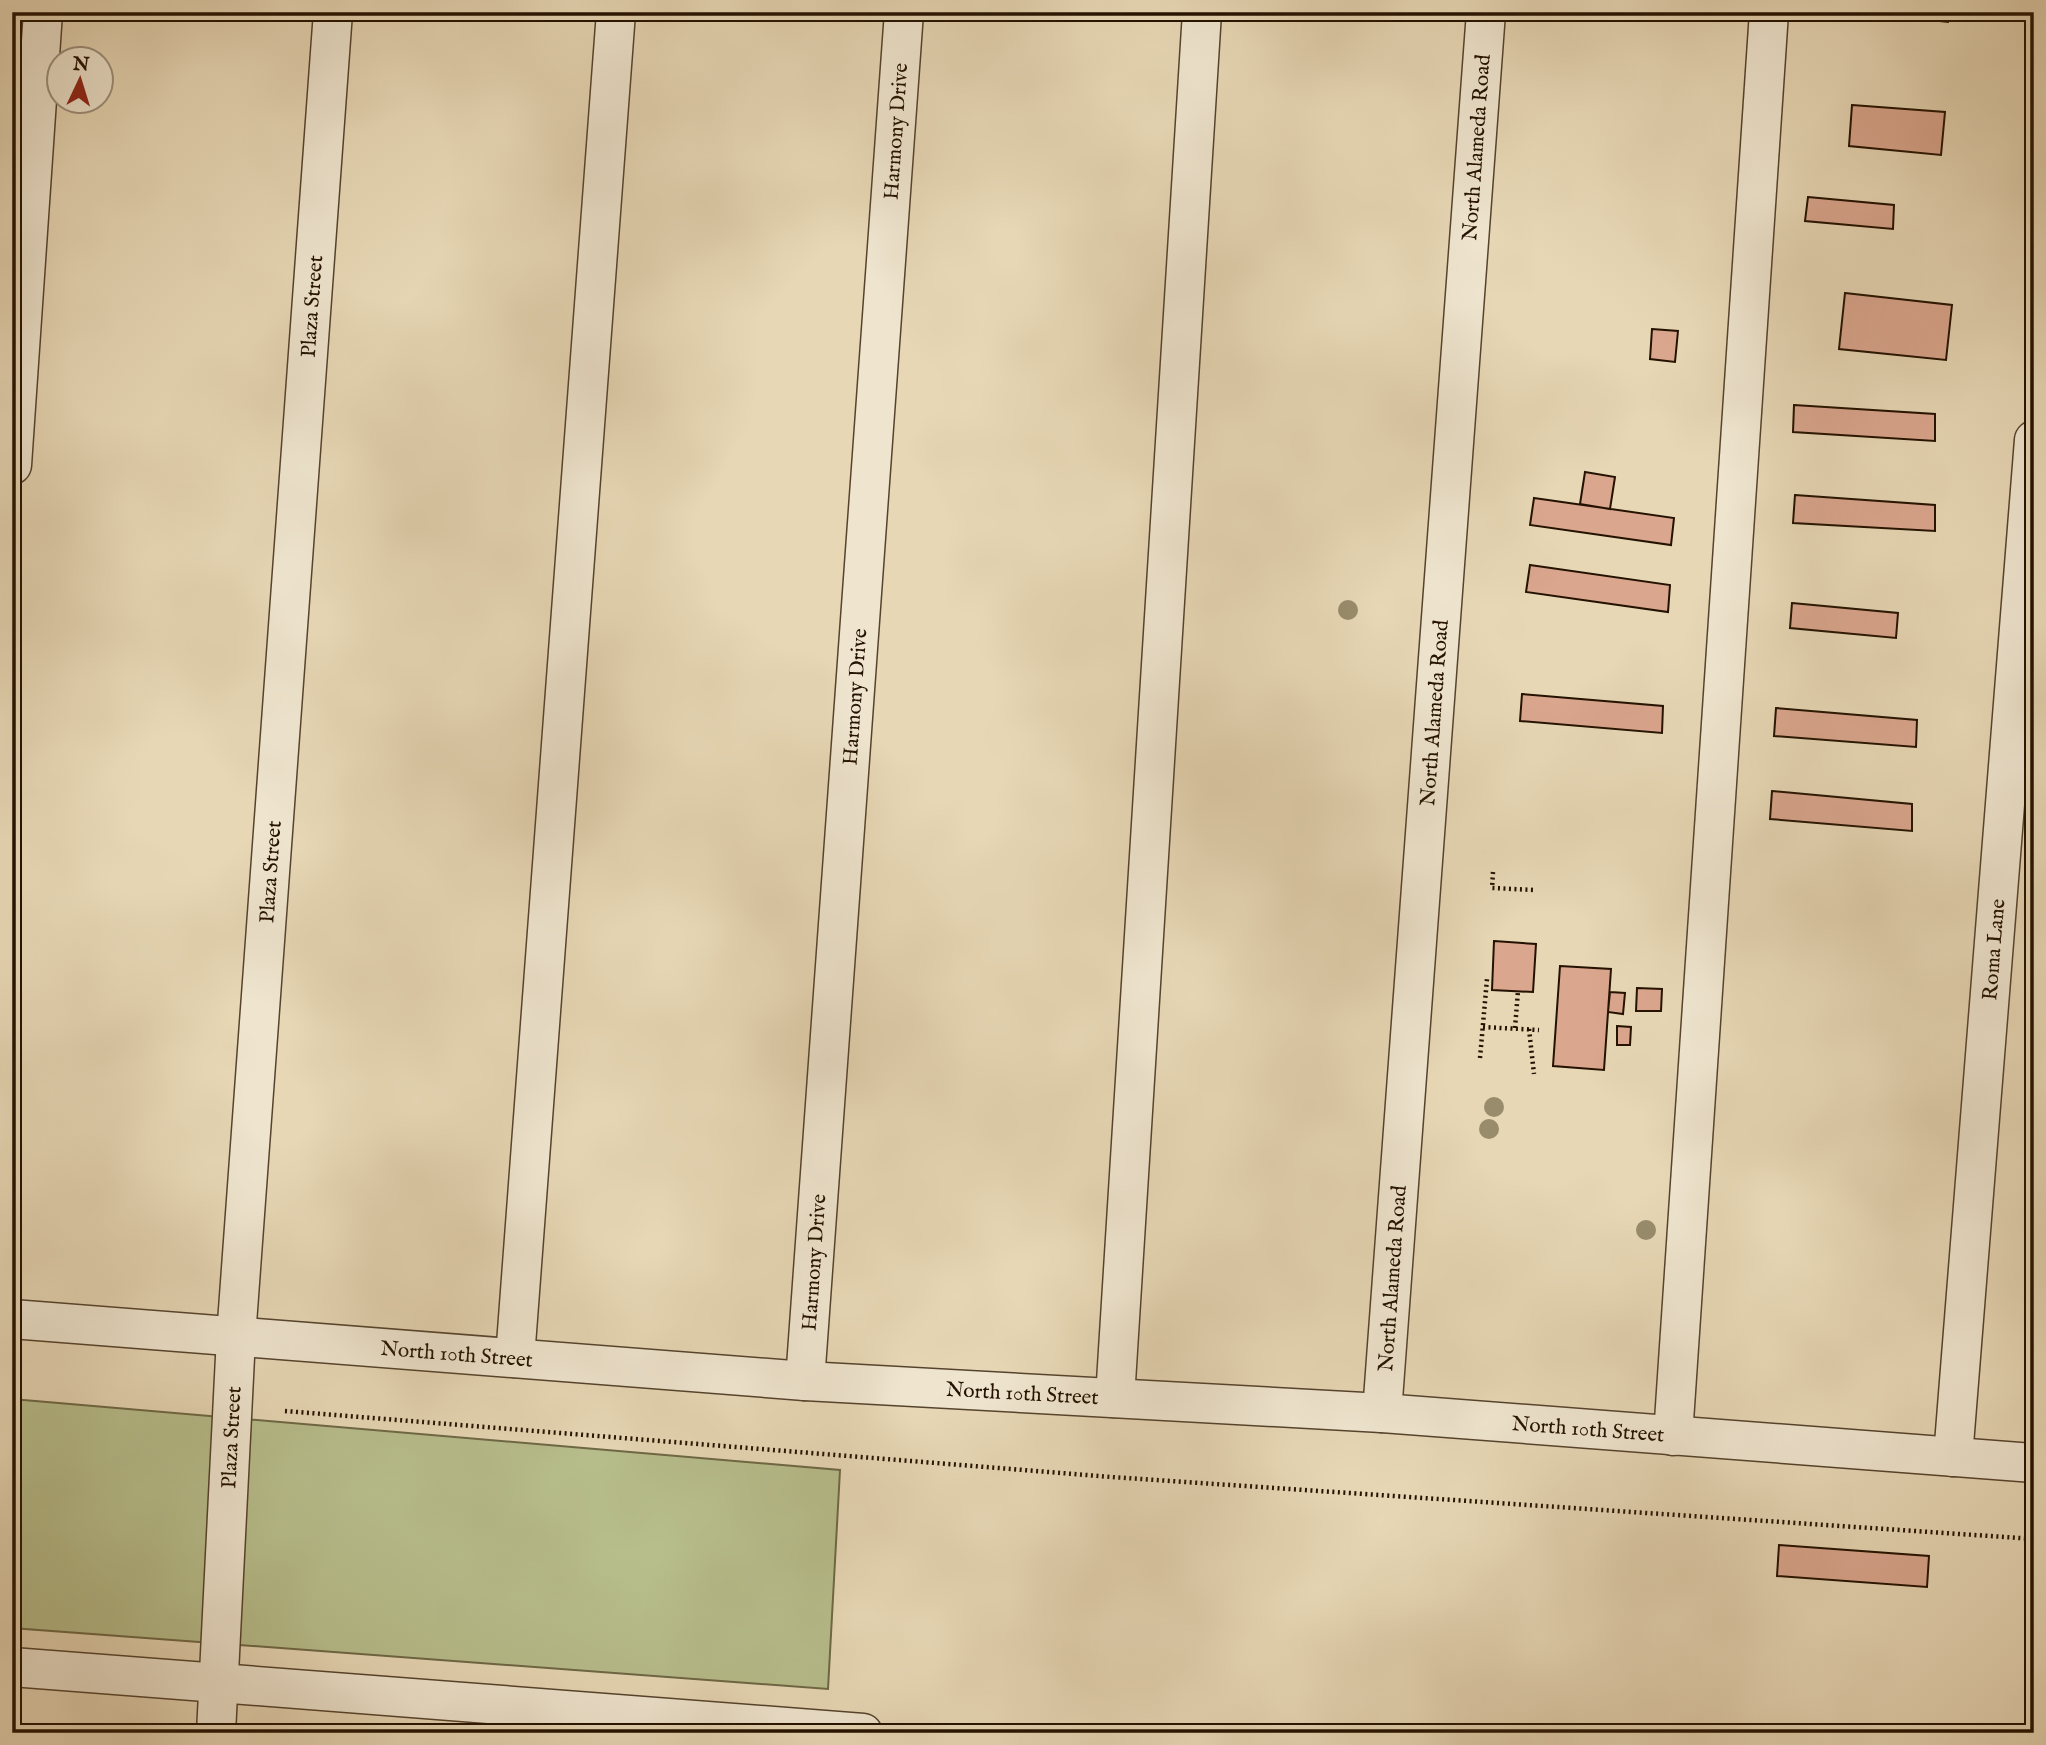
<svg xmlns="http://www.w3.org/2000/svg" width="2046" height="1745" viewBox="0 0 2046 1745" font-family="'IM FELL English',serif">
<rect width="100%" height="100%" fill="#e7d7b5"/>
<filter id="stains"><feTurbulence type="fractalNoise" baseFrequency=".00286" numOctaves="4"/><feColorMatrix values="0 0 0 0 .2 0 0 0 0 .09 0 0 0 0 .02 0 0 0 .5 -.17"/></filter>
<radialGradient id="worn" r=".72"><stop offset=".6" stop-color="#630" stop-opacity="0"/><stop offset="1" stop-color="#630" stop-opacity=".3"/></radialGradient>
<!-- green -->
<path fill="#b7be8c" stroke="#6e6846" stroke-width="2" d="M 12,1399 L 840,1470 L 828,1689 L 12,1628 Z"/>
<!-- building -->
<path fill="#daa68e" stroke="#241200" stroke-width="2" d="M 1854,12 L 1949,12 L 1948,22 Z
M 1852,105 L 1945,112 L 1941,155 L 1849,146 Z
M 1808,197 L 1894,205 L 1893,229 L 1805,221 Z
M 1845,293 L 1952,305 L 1946,360 L 1839,349 Z
M 1652,329 L 1678,331 L 1675,362 L 1650,359 Z
M 1794,405 L 1935,414 L 1935,441 L 1793,432 Z
M 1585,472 L 1615,477 L 1610,509 L 1580,504 Z
M 1795,495 L 1935,505 L 1935,531 L 1793,523 Z
M 1534,498 L 1674,518 L 1671,545 L 1530,525 Z
M 1530,565 L 1670,585 L 1668,612 L 1526,592 Z
M 1792,603 L 1898,613 L 1896,638 L 1790,628 Z
M 1522,694 L 1663,706 L 1662,733 L 1520,721 Z
M 1776,708 L 1917,720 L 1916,747 L 1774,736 Z
M 1772,791 L 1912,804 L 1912,831 L 1770,819 Z
M 1494,941 L 1536,944 L 1533,992 L 1492,990 Z
M 1560,966 L 1611,969 L 1604,1070 L 1553,1066 Z
M 1637,988 L 1662,989 L 1661,1011 L 1636,1011 Z
M 1610,992 L 1625,993 L 1623,1014 L 1608,1012 Z
M 1617,1026 L 1631,1027 L 1630,1045 L 1617,1045 Z
M 1779,1545 L 1929,1556 L 1927,1587 L 1777,1576 Z"/>
<g fill="none" stroke-linecap="round" stroke-linejoin="round">
<!-- minor casing -->
<g stroke="#55432d" stroke-width="41">
<g id="minor">
<path d="M 12,465 L 43,12"/>
<path id="s1" d="M 12,1319 L 805,1381 L 1382,1413 L 2034,1463"/>
<path d="M 515,1358 L 616,12"/>
<path id="s2" d="M 805,1381 L 904,12"/>
<path d="M 1115,1398 L 1202,12"/>
<path id="s3" d="M 1382,1413 L 1486,12"/>
<path d="M 1673,1436 L 1769,12"/>
<path id="s4" d="M 1953,1457 L 2034,440"/>
<path d="M 12,1667 L 863,1733"/>
<path id="s5" d="M 216,1733 L 236,1337 L 333,12"/>
</g>
</g>
<!-- path -->
<path stroke="#241200" stroke-width="4.5" stroke-dasharray="2 3.5" stroke-linecap="butt" d="M 1493,872 L 1492,888 L 1535,890
M 1483,1027 L 1539,1030
M 1515,1028 L 1518,991
M 1529,1029 L 1534,1074
M 1480,1058 L 1487,979
M 285,1411 L 1111,1477 L 2034,1539"/>
<!-- minor -->
<use href="#minor" stroke="#efe5cf" stroke-width="38"/>
</g>
<!-- trees -->
<g fill="#988c6c">
<circle cx="1348" cy="610" r="10"/>
<circle cx="1494" cy="1107" r="10"/>
<circle cx="1489" cy="1129" r="10"/>
<circle cx="1646" cy="1230" r="10"/>
</g>
<g text-anchor="middle" stroke-width="7" stroke-linejoin="round" paint-order="stroke">
<!-- street labels -->
<g font-size="21" fill="#241200" stroke="#efe5cf">
<text dy="7" stroke="none"><textPath href="#s2" startOffset="1253">Harmony Drive</textPath></text>
<text dy="7" stroke="none"><textPath href="#s3" startOffset="1269">North Alameda Road</textPath></text>
<text dy="7" stroke="none"><textPath href="#s5" startOffset="1430">Plaza Street</textPath></text>
<text dy="7" stroke="none"><textPath href="#s2" startOffset="686">Harmony Drive</textPath></text>
<text dy="7" stroke="none"><textPath href="#s3" startOffset="702">North Alameda Road</textPath></text>
<text dy="7" stroke="none"><textPath href="#s5" startOffset="863">Plaza Street</textPath></text>
<text dy="7" stroke="none"><textPath href="#s4" startOffset="509">Roma Lane</textPath></text>
<text dy="7" stroke="none"><textPath href="#s2" startOffset="119">Harmony Drive</textPath></text>
<text dy="7" stroke="none"><textPath href="#s3" startOffset="135">North Alameda Road</textPath></text>
<text dy="7" stroke="none"><textPath href="#s1" startOffset="446">North 10th Street</textPath></text>
<text dy="7" stroke="none"><textPath href="#s1" startOffset="1013">North 10th Street</textPath></text>
<text dy="7" stroke="none"><textPath href="#s1" startOffset="1580">North 10th Street</textPath></text>
<text dy="7" stroke="none"><textPath href="#s5" startOffset="296">Plaza Street</textPath></text>
</g>
</g>
<!-- margin -->
<rect width="2046" height="1745" fill="none" stroke="#e7d7b5" stroke-width="42"/>
<rect x="14" y="14" width="2018" height="1717" fill="none" stroke="#241200" stroke-width="3.5"/>
<rect x="21" y="21" width="2004" height="1703" fill="none" stroke="#241200" stroke-width="2"/>
<!-- north arrow -->
<g transform="translate(80 80) rotate(4)"><circle r="33" fill="#efe5cf" stroke="#9e917c" stroke-width="2"/>
<path d="M0-5L12 26L0 18L-12 26Z" fill="#8f2418"/>
<text y="-10" font-size="19" font-weight="bold" text-anchor="middle" fill="#241200">N</text>
</g>
<rect width="100%" height="100%" filter="url(#stains)"/>
<rect width="100%" height="100%" fill="url(#worn)"/>
</svg>
